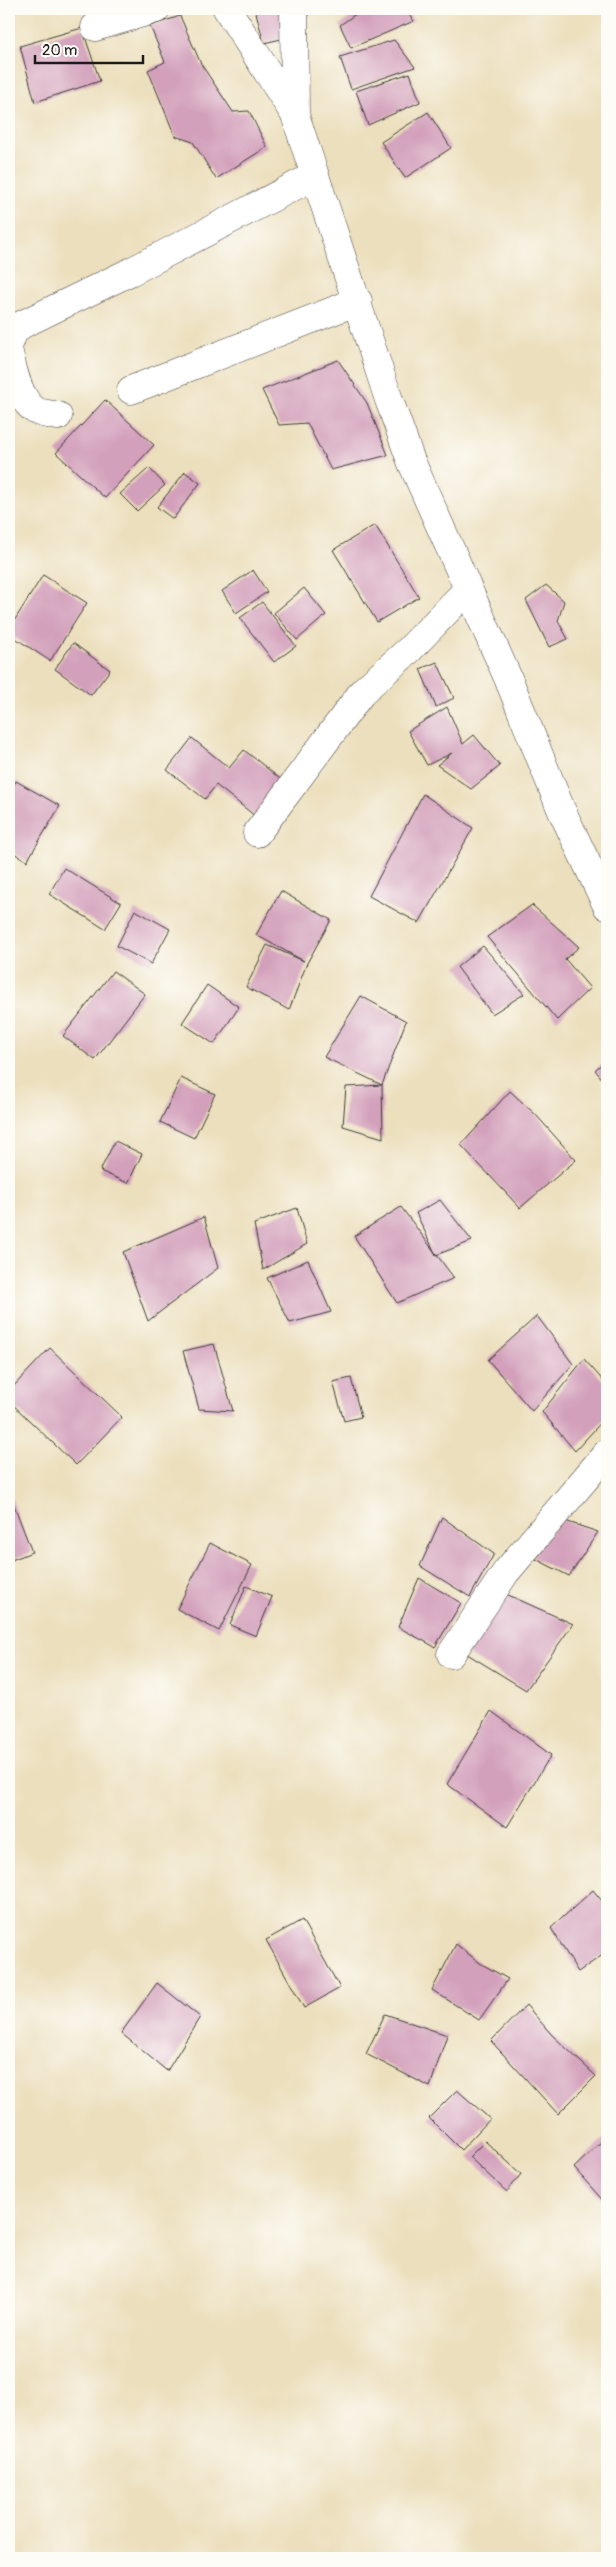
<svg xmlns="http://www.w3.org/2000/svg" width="616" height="2567" viewBox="0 0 616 2567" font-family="Pangolin,sans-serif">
<rect width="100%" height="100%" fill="#fdfcf7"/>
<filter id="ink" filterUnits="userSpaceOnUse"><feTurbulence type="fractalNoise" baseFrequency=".02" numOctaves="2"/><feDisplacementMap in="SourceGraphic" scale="10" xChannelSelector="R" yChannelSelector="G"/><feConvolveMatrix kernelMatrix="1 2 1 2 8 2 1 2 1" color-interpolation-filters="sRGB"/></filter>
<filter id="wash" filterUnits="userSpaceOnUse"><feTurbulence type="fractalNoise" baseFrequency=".0096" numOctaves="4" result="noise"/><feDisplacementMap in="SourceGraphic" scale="20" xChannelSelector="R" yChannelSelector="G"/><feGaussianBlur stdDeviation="1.12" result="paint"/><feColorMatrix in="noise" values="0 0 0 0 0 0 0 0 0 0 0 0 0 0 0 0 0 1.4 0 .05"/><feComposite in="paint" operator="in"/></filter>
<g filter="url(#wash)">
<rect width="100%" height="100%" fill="#ecdfbd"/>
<g id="blocks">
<!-- building -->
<path fill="#d3a0bb" d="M 255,9 L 282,9 L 290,37 L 264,43 Z
M 363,9 L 404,9 L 414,21 L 351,48 L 340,25 Z
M 180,16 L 201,64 L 233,112 L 249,111 L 267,147 L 216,179 L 193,142 L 175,136 L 148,70 L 165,62 L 150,26 Z
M 82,28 L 100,81 L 35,102 L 20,46 Z
M 394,40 L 415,67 L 351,89 L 340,57 Z
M 410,73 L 420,102 L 368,125 L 356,91 Z
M 428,112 L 451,148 L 405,178 L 381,142 Z
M 338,360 L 367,403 L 388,455 L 331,470 L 307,423 L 279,425 L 262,390 Z
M 105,400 L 154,445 L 105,498 L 56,453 Z
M 149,468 L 165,485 L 137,511 L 120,494 Z
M 185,472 L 200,483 L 173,519 L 157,507 Z
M 375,525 L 419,597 L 377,622 L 333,550 Z
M 253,570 L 267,592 L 236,613 L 222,591 Z
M 43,575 L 87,603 L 50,661 L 9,634 L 9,629 Z
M 546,585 L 564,601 L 558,621 L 568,639 L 549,647 L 526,600 Z
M 304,588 L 326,615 L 297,640 L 274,613 Z
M 262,602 L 296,646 L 274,662 L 240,618 Z
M 73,643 L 110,670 L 91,695 L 55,669 Z
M 437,662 L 454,698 L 436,707 L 420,669 Z
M 447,707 L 463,744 L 474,735 L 500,766 L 471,789 L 437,765 L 452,753 L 427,765 L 408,731 Z
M 192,738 L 229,768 L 244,750 L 283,781 L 255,816 L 216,785 L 205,799 L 167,770 Z
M 16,781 L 60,806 L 27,861 L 9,850 L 9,794 Z
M 423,794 L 473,828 L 419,923 L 369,896 Z
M 64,868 L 121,903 L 105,929 L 49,894 Z
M 281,891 L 331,920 L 307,963 L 289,1010 L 246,987 L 267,945 L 304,961 L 256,935 Z
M 532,905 L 579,947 L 565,959 L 590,988 L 557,1020 L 487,937 Z
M 135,910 L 170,929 L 151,964 L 117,946 Z
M 483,946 L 524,994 L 492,1014 L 457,967 Z
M 113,971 L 145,994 L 95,1060 L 63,1036 Z
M 207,985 L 239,1007 L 214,1044 L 182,1023 Z
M 361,996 L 406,1021 L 382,1085 L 324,1057 Z
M 607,1059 L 607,1085 L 595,1070 Z
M 181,1078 L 215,1094 L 194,1138 L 160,1122 Z
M 382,1085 L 383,1138 L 343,1126 L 346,1087 Z
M 510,1091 L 536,1115 L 576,1160 L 520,1208 L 461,1145 Z
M 115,1141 L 142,1154 L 128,1183 L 100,1171 Z
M 440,1200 L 472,1241 L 436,1255 L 416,1213 Z
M 401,1207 L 454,1278 L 397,1303 L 354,1236 Z
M 297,1208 L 307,1244 L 263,1270 L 254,1224 Z
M 204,1217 L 218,1268 L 148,1321 L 123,1252 Z
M 308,1260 L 331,1312 L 290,1323 L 267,1278 Z
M 537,1316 L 573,1364 L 532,1411 L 488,1360 Z
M 214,1344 L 233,1411 L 199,1409 L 183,1351 Z
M 50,1348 L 122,1417 L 76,1465 L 9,1401 L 9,1391 Z
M 584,1359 L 607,1385 L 607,1416 L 575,1451 L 542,1412 Z
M 351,1378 L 361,1417 L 344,1421 L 333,1382 Z
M 9,1492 L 32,1552 L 9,1561 Z
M 442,1517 L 494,1554 L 470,1597 L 420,1566 Z
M 562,1520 L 598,1532 L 569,1576 L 530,1556 Z
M 210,1543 L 252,1565 L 219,1631 L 177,1609 Z
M 419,1578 L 461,1603 L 435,1647 L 398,1627 Z
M 246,1586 L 272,1597 L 256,1636 L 230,1625 Z
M 506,1594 L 573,1624 L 526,1690 L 464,1652 Z
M 491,1711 L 551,1755 L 507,1827 L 447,1784 Z
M 593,1890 L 607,1907 L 607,1952 L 578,1972 L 551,1928 Z
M 302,1920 L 340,1988 L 304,2008 L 266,1940 Z
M 456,1944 L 480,1963 L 508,1979 L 479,2020 L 432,1990 Z
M 157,1983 L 200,2017 L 167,2071 L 121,2033 Z
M 526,2005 L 552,2035 L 596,2076 L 558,2114 L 491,2041 Z
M 385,2014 L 447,2035 L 430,2087 L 366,2054 Z
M 457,2090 L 490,2119 L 461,2150 L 429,2118 Z
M 607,2136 L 607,2205 L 574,2168 Z
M 485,2141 L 521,2174 L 507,2192 L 469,2157 Z"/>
</g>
</g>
<g filter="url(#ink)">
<use href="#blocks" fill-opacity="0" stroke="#3b3934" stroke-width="1"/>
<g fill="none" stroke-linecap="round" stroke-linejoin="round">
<!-- minor casing -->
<g stroke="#3b3934" stroke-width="29">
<path id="minor" d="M 227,9 L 295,115
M 294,9 L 295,115 L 389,400 L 411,461 L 508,678 L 561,809 L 607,906
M 95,27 L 156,9
M 9,344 L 14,331 L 21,325 L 130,272 L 314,176
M 9,353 C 13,370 19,400 35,410 C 40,414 51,414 58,416
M 131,390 L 358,301
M 257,833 L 363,691 L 409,650 L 468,589
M 451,1654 L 506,1572 L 607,1453"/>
</g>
<!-- minor -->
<use href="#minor" stroke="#fff" stroke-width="28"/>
</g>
</g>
<!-- margin -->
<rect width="616" height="2567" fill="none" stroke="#fdfcf7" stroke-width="30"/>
<!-- scale -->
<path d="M35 55v8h108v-8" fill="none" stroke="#1c1c1c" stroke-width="2.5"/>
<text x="42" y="55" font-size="15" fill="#1c1c1c" stroke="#fdfcf7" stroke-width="4" paint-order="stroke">20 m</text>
</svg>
